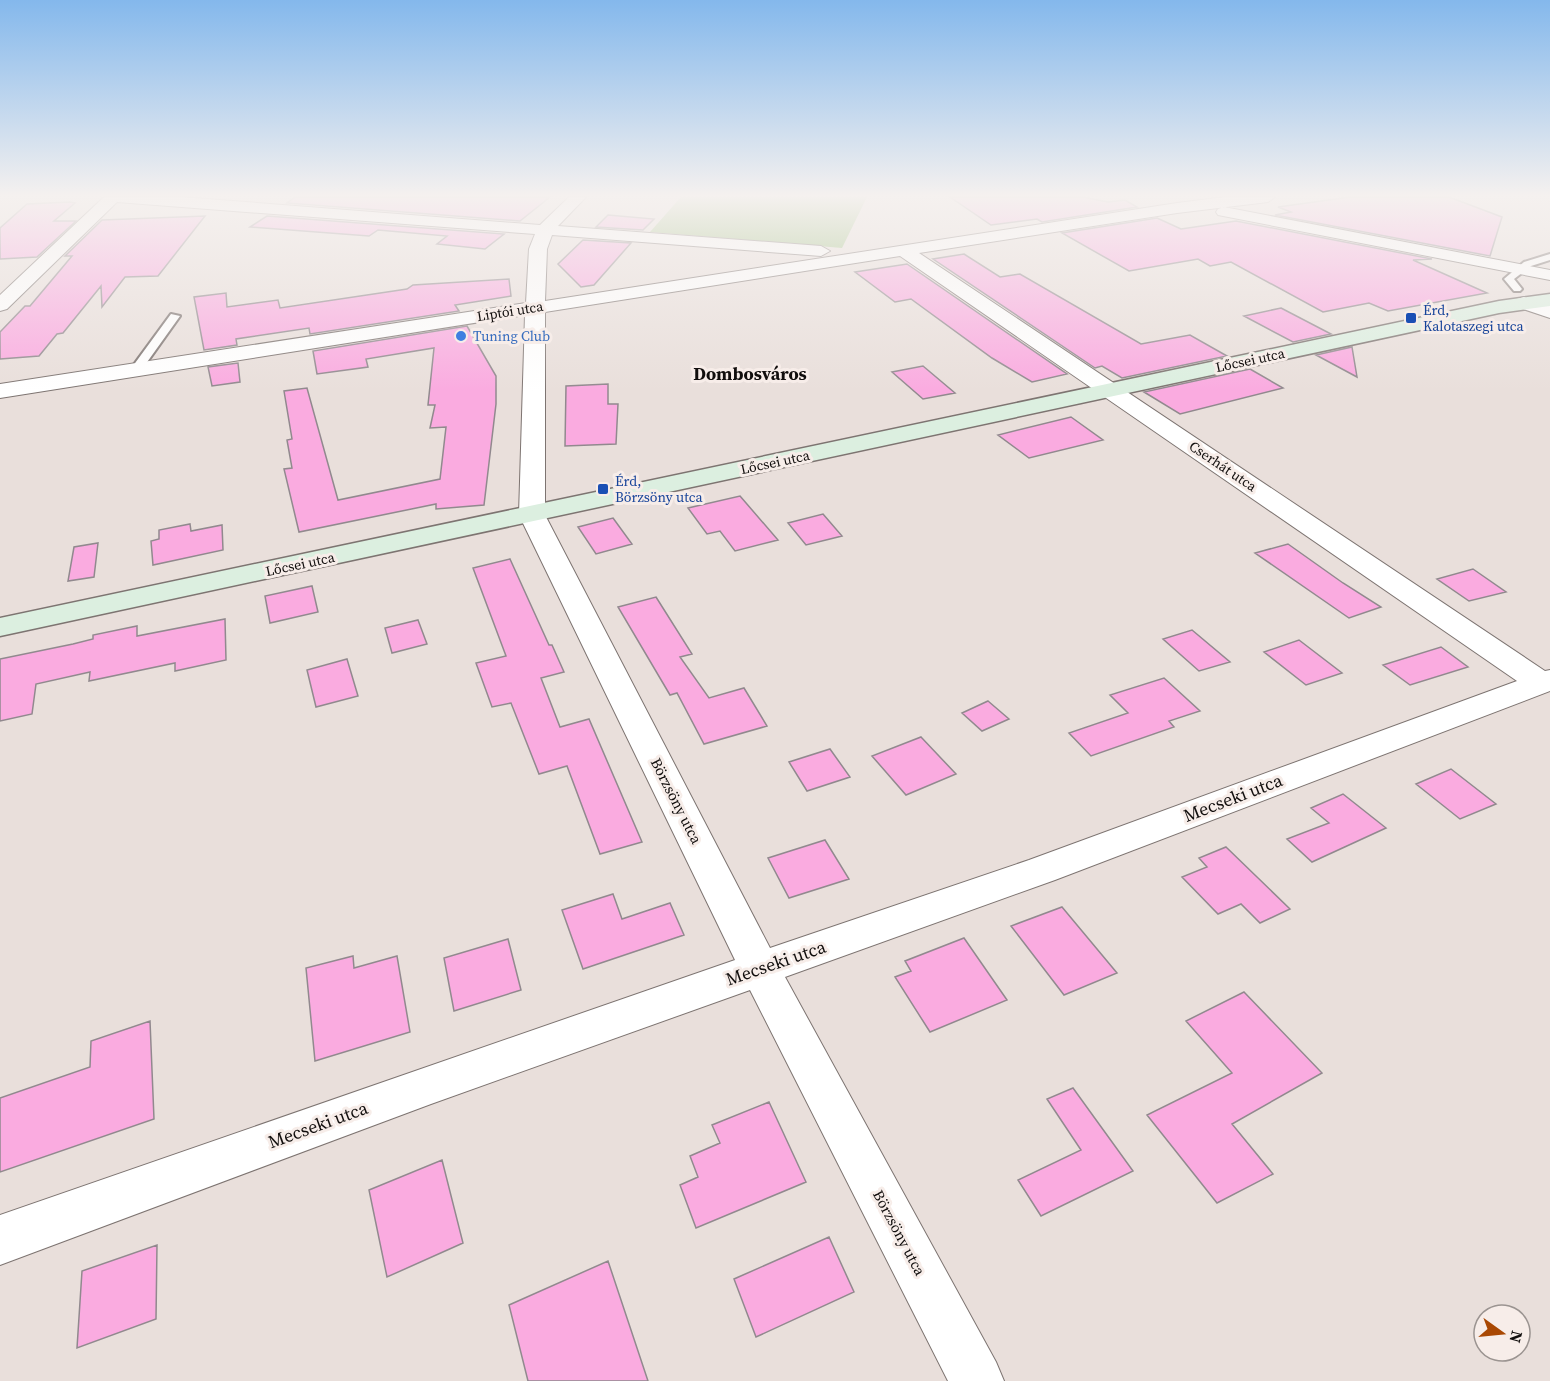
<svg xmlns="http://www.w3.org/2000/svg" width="1550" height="1381" viewBox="0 0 1550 1381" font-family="'Source Serif 4',serif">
<rect width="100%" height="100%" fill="#e9dfdb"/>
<!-- green -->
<path fill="#9cc07f" d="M 681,197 L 867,197 L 842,248 L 650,232 Z"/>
<!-- building -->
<path fill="#faabe0" stroke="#91898e" stroke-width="1.5" d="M 295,197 L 550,197 L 520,221 L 287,203 Z
M 950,197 L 1083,197 L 1108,202 L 1125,200 L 1137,207 L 1042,222 L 1037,219 L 991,225 Z
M 1350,197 L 1449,197 L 1502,217 L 1490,256 L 1275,215 L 1291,212 L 1278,207 Z
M 70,202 L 75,203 L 54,221 L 76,221 L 37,257 L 0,259 L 0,228 L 27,204 Z
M 608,215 L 654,219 L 643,230 L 596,227 Z
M 205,216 L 158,276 L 125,277 L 102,307 L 101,286 L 63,333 L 57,334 L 39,356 L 0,359 L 0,332 L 25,306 L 30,306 L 72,256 L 65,256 L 102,220 Z
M 267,216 L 504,234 L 485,249 L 437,244 L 447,236 L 378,230 L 369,236 L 250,227 Z
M 1157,218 L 1181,229 L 1236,221 L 1432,259 L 1413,260 L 1487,293 L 1388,311 L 1369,303 L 1323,312 L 1231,262 L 1210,266 L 1198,259 L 1129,271 L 1062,233 Z
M 583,240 L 631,243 L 594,285 L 581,287 L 558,264 Z
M 964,254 L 1000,277 L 1020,274 L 1141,344 L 1190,335 L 1227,356 L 1122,378 L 1102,366 L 1095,368 L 933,259 Z
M 907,264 L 1067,374 L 1032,382 L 992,358 L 911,299 L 895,302 L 855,272 Z
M 509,279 L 511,296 L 455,305 L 459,311 L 310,334 L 309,328 L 236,339 L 237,345 L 204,350 L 194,297 L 226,293 L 227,307 L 278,300 L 280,308 L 407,289 L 413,285 Z
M 1281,308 L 1331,334 L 1293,342 L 1244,316 Z
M 467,326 L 496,376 L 496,404 L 484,505 L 436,509 L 436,504 L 299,532 L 284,469 L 292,468 L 287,440 L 292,439 L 284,391 L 307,388 L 338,500 L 440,479 L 446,427 L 430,428 L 435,405 L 428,405 L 434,348 L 366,359 L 368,367 L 317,374 L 313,351 Z
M 1352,347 L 1357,377 L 1316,355 Z
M 238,363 L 240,382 L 212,386 L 208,367 Z
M 923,366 L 955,393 L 923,399 L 892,372 Z
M 1250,369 L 1283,388 L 1180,414 L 1144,392 Z
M 608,384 L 608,404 L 618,404 L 616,444 L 565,446 L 566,386 Z
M 1071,417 L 1103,440 L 1029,458 L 998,435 Z
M 740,496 L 778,540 L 735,551 L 720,531 L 707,534 L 688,508 Z
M 823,514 L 842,536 L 806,545 L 788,523 Z
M 613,518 L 632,544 L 596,554 L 578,527 Z
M 190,524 L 191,531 L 222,525 L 223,550 L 153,565 L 151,541 L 159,539 L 159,530 Z
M 98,543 L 94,577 L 68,581 L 74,547 Z
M 1288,544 L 1343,583 L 1381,607 L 1349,618 L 1255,553 Z
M 510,559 L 549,645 L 552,645 L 564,672 L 541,678 L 560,727 L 589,719 L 642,842 L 600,854 L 567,766 L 539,774 L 511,703 L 492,707 L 476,663 L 506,656 L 473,568 Z
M 1473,569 L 1506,592 L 1469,601 L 1437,579 Z
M 312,586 L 318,612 L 270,623 L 265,596 Z
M 656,597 L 692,654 L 680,657 L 709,698 L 744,688 L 767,726 L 704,744 L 677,693 L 670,695 L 618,607 Z
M 225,619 L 226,660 L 175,671 L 175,663 L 89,681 L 90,672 L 36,684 L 32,714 L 0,721 L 0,659 L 73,644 L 93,639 L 93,635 L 137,626 L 137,636 Z
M 418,620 L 427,644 L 392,653 L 385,628 Z
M 1192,630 L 1230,662 L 1199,671 L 1163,639 Z
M 1299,640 L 1342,673 L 1306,685 L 1264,652 Z
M 1441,647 L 1468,667 L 1410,685 L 1383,665 Z
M 347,659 L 358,696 L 316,707 L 307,670 Z
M 1164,678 L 1200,711 L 1169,721 L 1174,727 L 1091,756 L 1069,733 L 1128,713 L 1110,695 Z
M 988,701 L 1009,719 L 982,731 L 962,713 Z
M 921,737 L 956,774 L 906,795 L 872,756 Z
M 830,749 L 850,777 L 807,791 L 789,762 Z
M 1451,769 L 1496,804 L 1460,819 L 1416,784 Z
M 1343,794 L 1386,828 L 1312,862 L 1287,839 L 1329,823 L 1311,808 Z
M 825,840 L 849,879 L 789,898 L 768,858 Z
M 1226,847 L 1290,909 L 1260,923 L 1241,904 L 1218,914 L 1182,877 L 1207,867 L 1199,858 Z
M 613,894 L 622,919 L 670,903 L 684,935 L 583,969 L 562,910 Z
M 1062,907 L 1117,973 L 1064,995 L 1011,926 Z
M 964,938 L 1007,1000 L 930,1032 L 895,977 L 911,971 L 905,961 Z
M 508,939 L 521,990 L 454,1011 L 444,958 Z
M 353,956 L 354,968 L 397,956 L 410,1032 L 315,1061 L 306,968 Z
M 1244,992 L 1322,1073 L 1232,1124 L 1273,1174 L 1217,1203 L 1147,1115 L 1232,1073 L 1186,1021 Z
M 150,1021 L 154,1119 L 0,1172 L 0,1098 L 90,1067 L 91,1041 Z
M 1073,1088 L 1133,1171 L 1041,1216 L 1018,1180 L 1081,1150 L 1047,1099 Z
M 769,1102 L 806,1182 L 696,1228 L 680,1185 L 698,1177 L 690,1156 L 720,1143 L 712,1125 Z
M 442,1160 L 463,1243 L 387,1277 L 369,1190 Z
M 829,1237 L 854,1292 L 756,1337 L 734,1279 Z
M 157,1245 L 156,1319 L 77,1348 L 82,1271 Z
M 608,1261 L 648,1381 L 528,1381 L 509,1305 Z"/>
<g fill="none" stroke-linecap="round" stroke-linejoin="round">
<!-- lane casing -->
<g stroke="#7d7471" stroke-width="4">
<path id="lane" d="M 1550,254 L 1550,260 L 1531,266 L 1514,279 L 1522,289 L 1520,291 L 1514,291 L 1504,279 L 1524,262 Z
M 171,314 L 180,316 L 140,372 L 132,372 L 130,370 Z"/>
</g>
<!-- street casing -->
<g stroke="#7d7471" stroke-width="2">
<path id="street" d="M 104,197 L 181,197 L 540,225 L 569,197 L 586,197 L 558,226 L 821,246 L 830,251 L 821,256 L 552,235 L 547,249 L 545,301 L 1177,203 L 1225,197 L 1275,197 L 1268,202 L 1177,213 L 919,253 L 1545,671 L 1550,670 L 1550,691 L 1055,880 L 785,977 L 996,1362 L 1004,1381 L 948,1381 L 750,990 L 431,1104 L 0,1265 L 0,1215 L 735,960 L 519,515 L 525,315 L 0,398 L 0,384 L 526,303 L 529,249 L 535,234 L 117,202 L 7,309 L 0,311 L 0,295 ZM 900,256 L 1517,681 L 1029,860 L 770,948 L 545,515 L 545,312 Z
M 1224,207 L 1550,270 L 1550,280 L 1218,215 L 1216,212 L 1218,209 Z
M 1524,297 L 1550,306 L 1550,318 L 1517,307 L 1515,303 L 1517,299 Z"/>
</g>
<!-- secondary casing -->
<g stroke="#7d7471" stroke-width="3">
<path id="secondary" d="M 1550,294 L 1550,306 L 1499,313 L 0,636 L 0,618 L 1499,301 Z"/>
</g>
<!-- lane -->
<use href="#lane" fill="#fff" fill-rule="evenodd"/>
<!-- street -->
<use href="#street" fill="#fff" fill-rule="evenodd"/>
<!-- secondary -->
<use href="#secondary" fill="#dcefe0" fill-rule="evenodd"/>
</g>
<!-- sky -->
<linearGradient id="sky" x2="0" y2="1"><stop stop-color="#84b8ec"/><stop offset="0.5" stop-color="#f5f1ef"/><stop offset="1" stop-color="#f5f1ef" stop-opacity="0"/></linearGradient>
<rect width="1550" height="391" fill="url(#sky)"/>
<!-- markers -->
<g fill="#1a4fb4" stroke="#f7ede9" stroke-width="2">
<rect x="1405" y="312" width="12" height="12" rx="3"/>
<rect x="597" y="483" width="12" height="12" rx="3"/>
</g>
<circle fill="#3f7fe0" stroke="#f7ede9" stroke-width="2" cx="461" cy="336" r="6"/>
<g text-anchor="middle" stroke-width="6" stroke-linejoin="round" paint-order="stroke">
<!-- far-transit labels -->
<g font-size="14" fill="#164399" stroke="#f7ede9" text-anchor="start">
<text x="1423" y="315">Érd,<tspan x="1423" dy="16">Kalotaszegi utca</tspan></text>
<text x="615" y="486">Érd,<tspan x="615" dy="16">Börzsöny utca</tspan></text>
</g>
<!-- far-street labels -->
<g font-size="14" fill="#110e0d" stroke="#f7ede9">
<text transform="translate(510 311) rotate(-9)" y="5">Liptói utca</text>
<text transform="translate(1250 360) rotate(-12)" y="5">Lőcsei utca</text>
<text transform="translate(775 462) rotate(-12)" y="5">Lőcsei utca</text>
<text transform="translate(1223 466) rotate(34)" y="5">Cserhát utca</text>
<text transform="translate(300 564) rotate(-12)" y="5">Lőcsei utca</text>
</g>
<!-- far-shop labels -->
<g font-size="14" fill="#366cbe" stroke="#f7ede9" text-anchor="start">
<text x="473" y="341">Tuning Club</text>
</g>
<!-- street labels -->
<g font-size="15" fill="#110e0d" stroke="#f7ede9">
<text transform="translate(676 801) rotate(63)" y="5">Börzsöny utca</text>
<text transform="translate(899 1233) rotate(62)" y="5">Börzsöny utca</text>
</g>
<!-- far-district labels -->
<g font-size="18" font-weight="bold" fill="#110e0d" stroke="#f7ede9">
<text x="750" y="380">Dombosváros</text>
</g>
<!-- near-street labels -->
<g font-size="18" fill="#110e0d" stroke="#f7ede9">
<text transform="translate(1233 798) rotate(-21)" y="6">Mecseki utca</text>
<text transform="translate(776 963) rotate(-19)" y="6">Mecseki utca</text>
<text transform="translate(318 1125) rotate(-20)" y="6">Mecseki utca</text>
</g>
</g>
<!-- north arrow -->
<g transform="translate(1502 1333) rotate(105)"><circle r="28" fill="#f7ede9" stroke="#9b9491" stroke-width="1.5"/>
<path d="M0-4.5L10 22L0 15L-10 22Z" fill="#a94803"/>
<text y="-9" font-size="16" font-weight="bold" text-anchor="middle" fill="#110e0d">N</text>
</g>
</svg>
